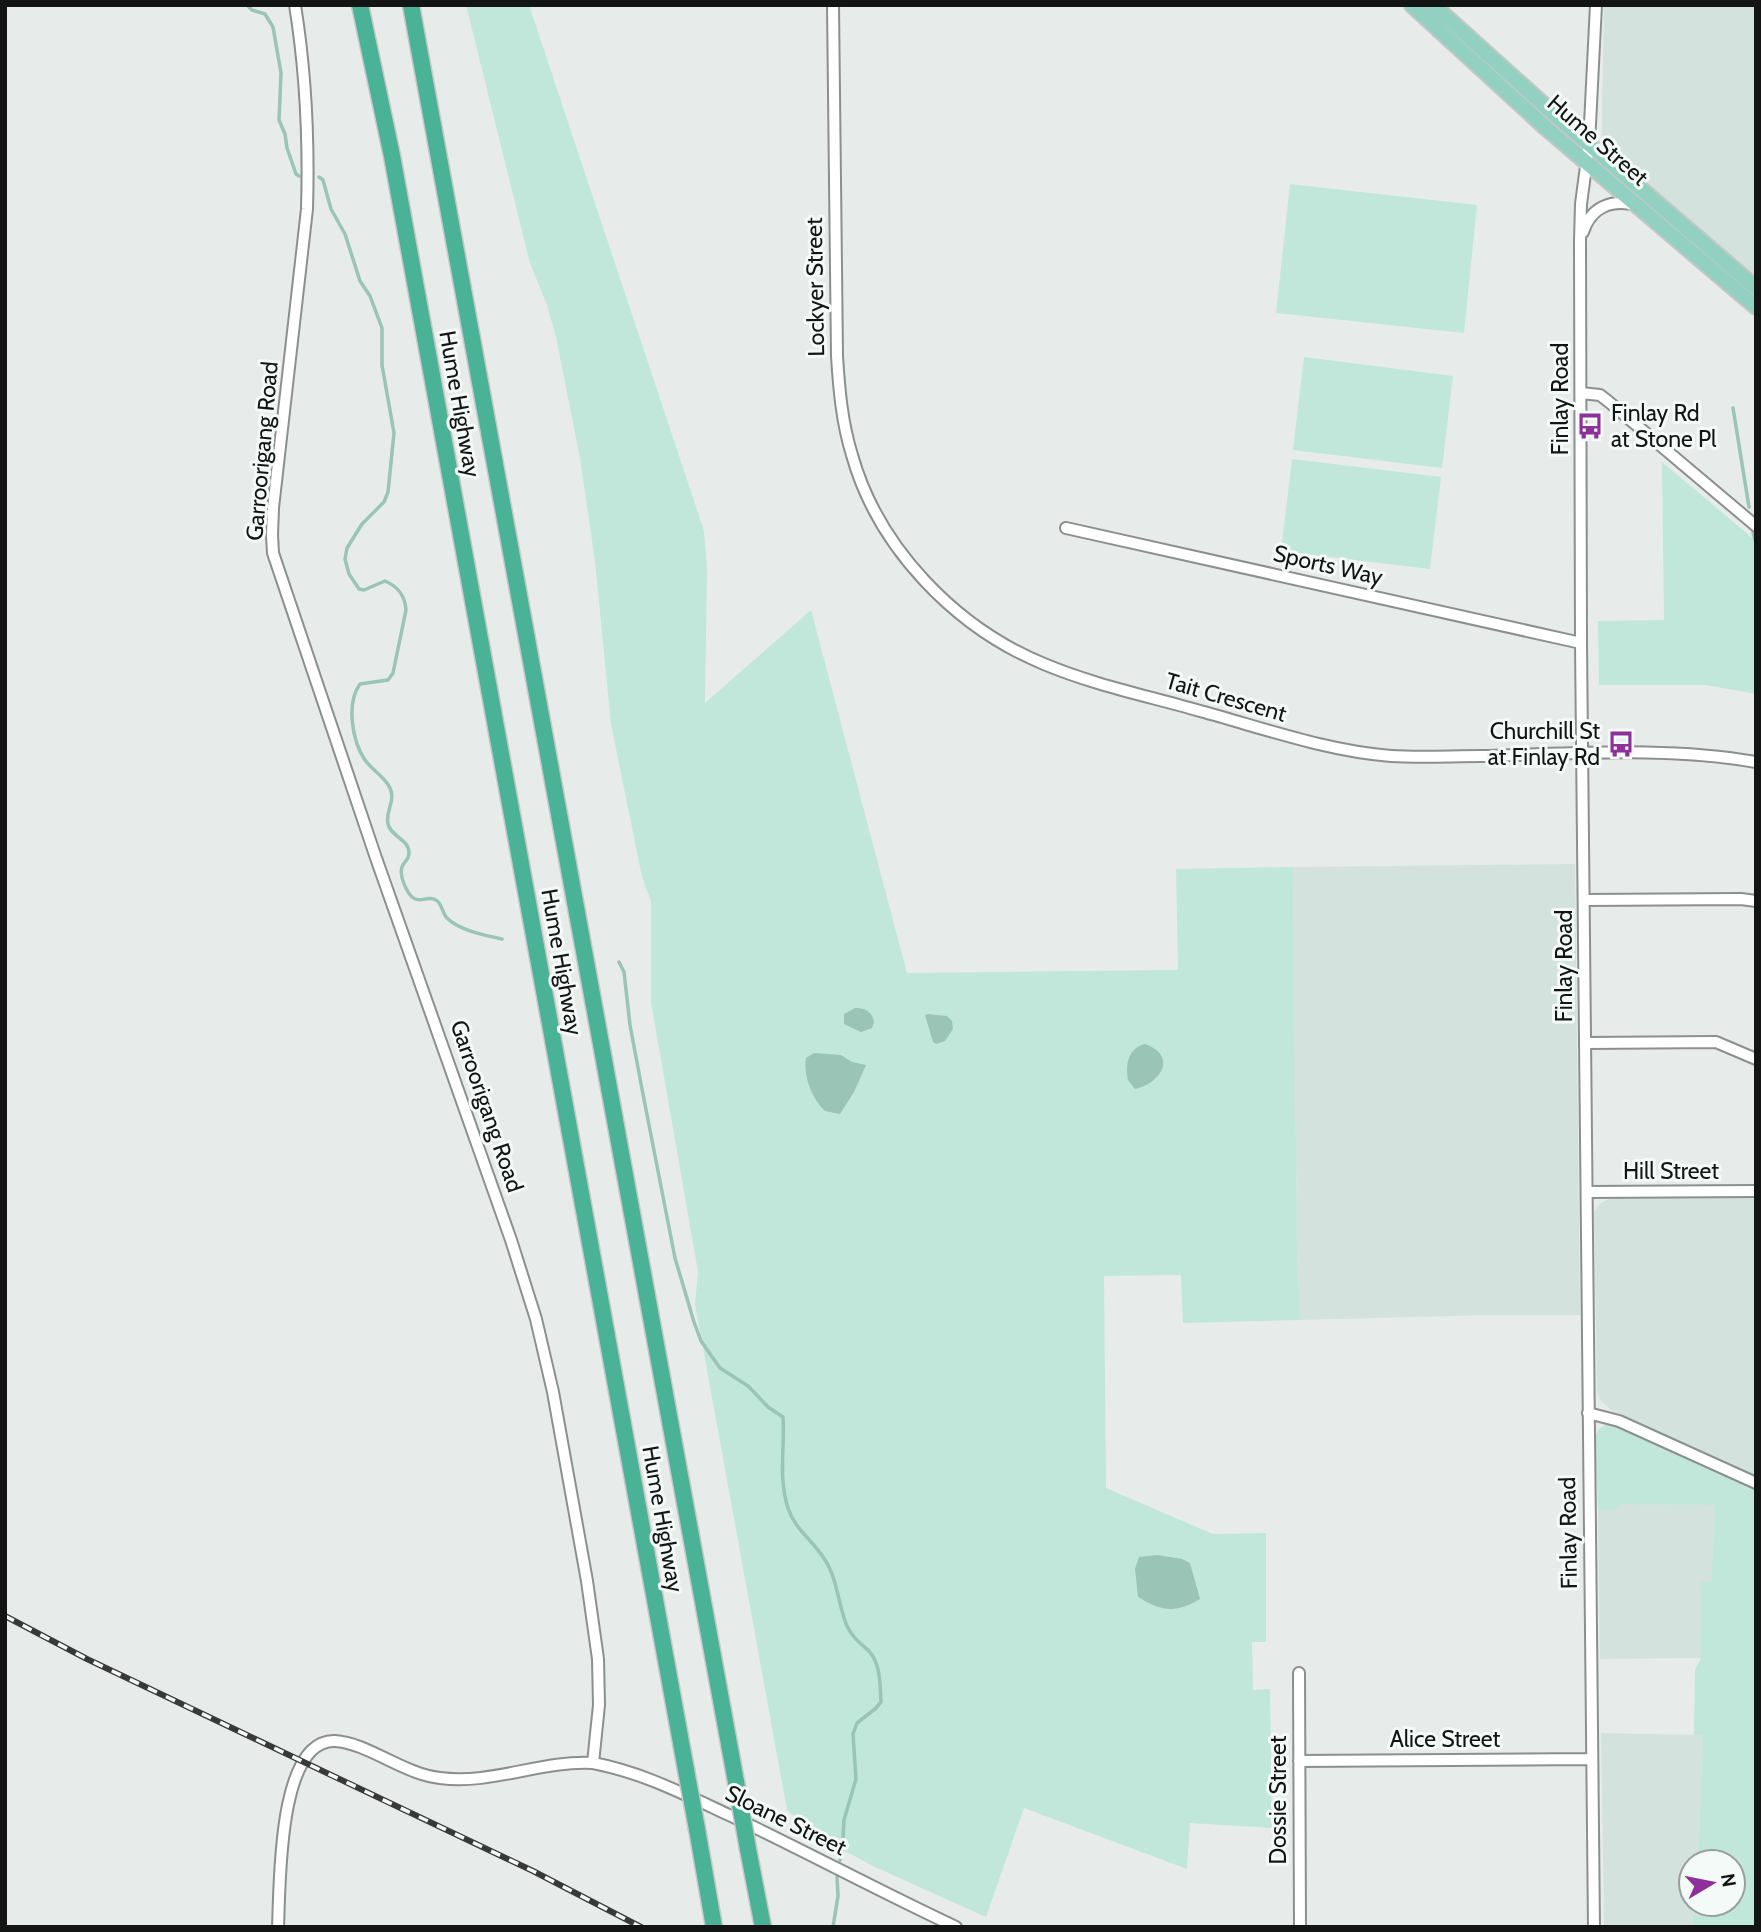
<svg xmlns="http://www.w3.org/2000/svg" width="1761" height="1932" viewBox="0 0 1761 1932" font-family="Cabin,sans-serif">
<rect width="100%" height="100%" fill="#e7ecea"/>
<!-- built -->
<path fill="#d4e2dd" d="M 1604,5 L 1756,5 L 1756,278 L 1605,145 L 1602,137 L 1602,106 Z
M 1575,864 L 1580,1315 L 1493,1315 L 1300,1320 L 1297,1247 L 1293,867 Z
M 1611,1198 L 1756,1198 L 1756,1476 L 1612,1411 L 1600,1400 L 1597,1391 L 1594,1213 L 1599,1204 Z
M 1623,1504 L 1715,1505 L 1711,1582 L 1700,1583 L 1701,1658 L 1600,1659 L 1598,1510 L 1613,1510 Z
M 1601,1733 L 1703,1735 L 1698,1862 L 1691,1862 L 1691,1904 L 1694,1904 L 1692,1927 L 1604,1927 Z"/>
<!-- green -->
<path fill="#c0e7da" d="M 466,5 L 529,5 L 704,531 L 707,570 L 705,703 L 811,610 L 907,973 L 1178,970 L 1176,869 L 1293,867 L 1297,1247 L 1300,1320 L 1183,1323 L 1181,1275 L 1104,1276 L 1106,1488 L 1213,1534 L 1266,1533 L 1266,1642 L 1252,1642 L 1253,1690 L 1270,1689 L 1272,1828 L 1190,1823 L 1187,1869 L 1024,1808 L 986,1917 L 875,1867 L 824,1840 L 787,1810 L 695,1304 L 698,1272 L 651,1002 L 651,901 L 642,877 L 611,724 L 595,561 L 580,458 L 556,337 L 547,305 L 530,263 Z
M 1290,184 L 1477,205 L 1464,333 L 1276,313 Z
M 1304,357 L 1453,376 L 1442,468 L 1293,450 Z
M 1292,459 L 1441,477 L 1430,569 L 1281,551 Z
M 1662,462 L 1756,541 L 1756,694 L 1706,685 L 1599,685 L 1598,621 L 1664,620 Z
M 1606,1424 L 1618,1425 L 1756,1490 L 1756,1927 L 1692,1927 L 1694,1904 L 1733,1904 L 1733,1862 L 1698,1862 L 1703,1735 L 1694,1735 L 1695,1670 L 1701,1658 L 1700,1582 L 1711,1582 L 1715,1505 L 1623,1504 L 1613,1510 L 1598,1510 L 1595,1438 L 1598,1430 Z"/>
<!-- water -->
<path fill="#99c4b6" d="M 855,1008 C 865,1008 872,1011 874,1022 L 872,1028 L 861,1032 L 844,1024 L 844,1014 Z
M 928,1014 L 947,1016 L 952,1021 L 953,1029 L 945,1041 L 936,1044 L 933,1042 L 925,1015 Z
M 1145,1044 C 1178,1056 1161,1083 1135,1089 L 1128,1080 C 1125,1065 1128,1048 1145,1044 Z
M 814,1053 L 841,1055 L 852,1062 L 866,1065 L 854,1092 L 840,1114 L 825,1111 C 812,1099 803,1076 806,1058 Z
M 1157,1555 L 1182,1559 L 1190,1563 L 1200,1599 C 1177,1613 1162,1612 1138,1597 L 1135,1569 L 1139,1557 Z"/>
<g fill="none" stroke-linecap="round" stroke-linejoin="round">
<!-- stream -->
<path stroke="#99c4b6" stroke-width="3.5" d="M 247,5 L 252,10 L 265,14 L 273,27 L 281,73 L 279,120 L 285,134 L 287,148 L 296,174 L 299,176
M 319,177 L 323,180 L 331,209 L 345,234 L 360,281 L 370,296 L 382,328 L 382,365 L 394,433 L 388,492 L 384,502 L 362,524 L 347,548 L 345,559 L 349,574 L 359,589 L 364,590 L 385,581 C 399,587 405,596 406,610 L 393,673 L 388,680 L 360,684 C 346,703 352,741 365,760 C 372,770 385,777 390,788 C 396,801 385,811 388,824 C 391,837 409,839 409,853 C 409,860 404,861 402,867 C 399,875 406,891 412,897 C 420,904 428,895 436,900 C 442,903 442,913 447,918 C 460,931 485,935 502,939
M 1733,408 L 1749,507
M 1753,533 L 1756,543
M 619,962 L 624,972 L 630,1025 L 642,1089 L 675,1258 L 694,1322 L 701,1341 L 720,1368 L 748,1386 L 768,1407 L 783,1417 C 785,1448 778,1477 788,1508 C 795,1530 813,1540 825,1560 C 838,1580 838,1605 847,1626 C 852,1637 860,1643 868,1650 C 881,1663 880,1685 881,1702 L 875,1709 L 857,1723 L 853,1734 L 856,1779 L 844,1820 L 842,1854 L 840,1860
M 833,1927 L 838,1896 L 837,1877"/>
<!-- minor casing -->
<g stroke="#8b908e" stroke-width="14">
<path id="minor" d="M 833,5 L 837,356 C 839,389 842,423 852,455 C 878,548 956,628 1044,664 C 1094,685 1148,696 1200,711 C 1263,728 1326,751 1391,756 C 1421,758 1451,756 1481,756 C 1572,754 1665,746 1756,762
M 1583,232 C 1591,207 1611,199 1636,205
M 1581,393 L 1600,395 L 1609,402 L 1756,526
M 1066,528 L 1581,643
M 1585,900 L 1741,899 L 1756,901
M 1586,1043 L 1716,1042 L 1756,1059
M 1587,1192 L 1756,1191
M 1588,1413 L 1619,1421 L 1756,1483
M 1299,1673 L 1300,1927
M 1299,1761 L 1592,1759
M 593,1763 C 641,1772 684,1794 729,1815 C 805,1851 879,1891 956,1927
M 278,1927 C 280,1888 277,1739 335,1741 C 368,1743 403,1774 440,1778 C 492,1785 541,1760 593,1763 L 599,1705 L 598,1659 L 587,1581 L 553,1392 L 536,1319 L 511,1240 L 376,858 L 273,553 L 272,535 L 273,508 L 307,209 C 309,141 306,73 295,5
M 1594,1927 L 1581,643 L 1580,241 L 1581,204 L 1589,144 L 1596,5"/>
</g>
<!-- major casing -->
<g stroke="#c6c7c7" stroke-width="18">
<path id="major" d="M 1412,5 L 1546,128 L 1756,307
M 1433,5 L 1554,114 L 1756,288"/>
</g>
<!-- highway casing -->
<g stroke="#c6c7c7" stroke-width="19">
<path id="highway" d="M 360,5 L 392,156 L 686,1770
M 411,5 L 736,1782
M 697,1829 L 714,1927
M 748,1849 L 763,1927"/>
</g>
<!-- minor -->
<use href="#minor" stroke="#fff" stroke-width="10"/>
<!-- major -->
<use href="#major" stroke="#92d1c1" stroke-width="14"/>
<!-- highway -->
<use href="#highway" stroke="#49b297" stroke-width="16"/>
<!-- rail casing -->
<g stroke="#373a38" stroke-width="6">
<path id="rail" d="M 5,1616 L 87,1659 L 533,1871 L 641,1927"/>
</g>
<!-- rail -->
<use href="#rail" stroke="#f4faf8" stroke-width="3.5" stroke-dasharray="10" stroke-linecap="butt"/>
<!-- highway-bridge casing -->
<g stroke="#c6c7c7" stroke-width="19" stroke-linecap="butt">
<path id="highway-bridge" d="M 686,1770 L 697,1829
M 736,1782 L 748,1849"/>
</g>
<!-- highway-bridge -->
<use href="#highway-bridge" stroke="#49b297" stroke-width="16"/>
</g>
<!-- icons -->
<defs>
<g id="bus-bare" transform="scale(2.1)"><path d="M-5-6H5V4H4V6H2V4H-2V6H-4V4H-5ZM-3.5-4V0h7V-4ZM-3.5 1.2v1.5H-2V1.2ZM2 1.2v1.5H3.5V1.2Z" fill="#8e3099" stroke="#f4faf8" stroke-width="2.5" paint-order="stroke"/></g>
</defs>
<g fill-rule="evenodd">
<use href="#bus-bare" x="1590" y="426"/>
<use href="#bus-bare" x="1621" y="744"/>
</g>
<g text-anchor="middle" stroke-width="6" stroke-linejoin="round" paint-order="stroke">
<!-- street labels -->
<g font-size="23" fill="#131514" stroke="#f4faf8">
<text transform="translate(1598 140) rotate(41)" y="8">Hume Street</text>
<text transform="translate(815 287) rotate(-91)" y="8">Lockyer Street</text>
<text transform="translate(1560 399) rotate(-90)" y="8">Finlay Road</text>
<text transform="translate(460 404) rotate(80)" y="8">Hume Highway</text>
<text transform="translate(262 451) rotate(-85)" y="8">Garroorigang Road</text>
<text transform="translate(1328 565) rotate(13)" y="8">Sports Way</text>
<text transform="translate(1226 697) rotate(16)" y="8">Tait Crescent</text>
<text transform="translate(562 962) rotate(80)" y="8">Hume Highway</text>
<text transform="translate(1564 966) rotate(-90)" y="8">Finlay Road</text>
<text transform="translate(487 1106) rotate(71)" y="8">Garroorigang Road</text>
<text x="1671" y="1179">Hill Street</text>
<text transform="translate(663 1519) rotate(80)" y="8">Hume Highway</text>
<text transform="translate(1568 1533) rotate(-91)" y="8">Finlay Road</text>
<text x="1445" y="1747">Alice Street</text>
<text transform="translate(1278 1800) rotate(-90)" y="8">Dossie Street</text>
<text transform="translate(786 1820) rotate(26)" y="8">Sloane Street</text>
</g>
<!-- poi labels -->
<g font-size="23" fill="#131514" stroke="#f4faf8" text-anchor="start">
<text x="1611" y="421">Finlay Rd<tspan x="1611" dy="26">at Stone Pl</tspan></text>
<text x="1600" y="739" text-anchor="end">Churchill St<tspan x="1600" dy="26">at Finlay Rd</tspan></text>
</g>
</g>
<!-- border -->
<rect width="1761" height="1932" fill="none" stroke="#131514" stroke-width="14"/>
<!-- north arrow -->
<g transform="translate(1712 1883) rotate(80)"><circle r="33" fill="#f4faf8" stroke="#9a9e9d" stroke-width="2"/>
<path d="M0-5L12 26L0 18L-12 26Z" fill="#8e3099"/>
<text y="-10" font-size="19" font-weight="bold" text-anchor="middle" fill="#131514">N</text>
</g>
</svg>
